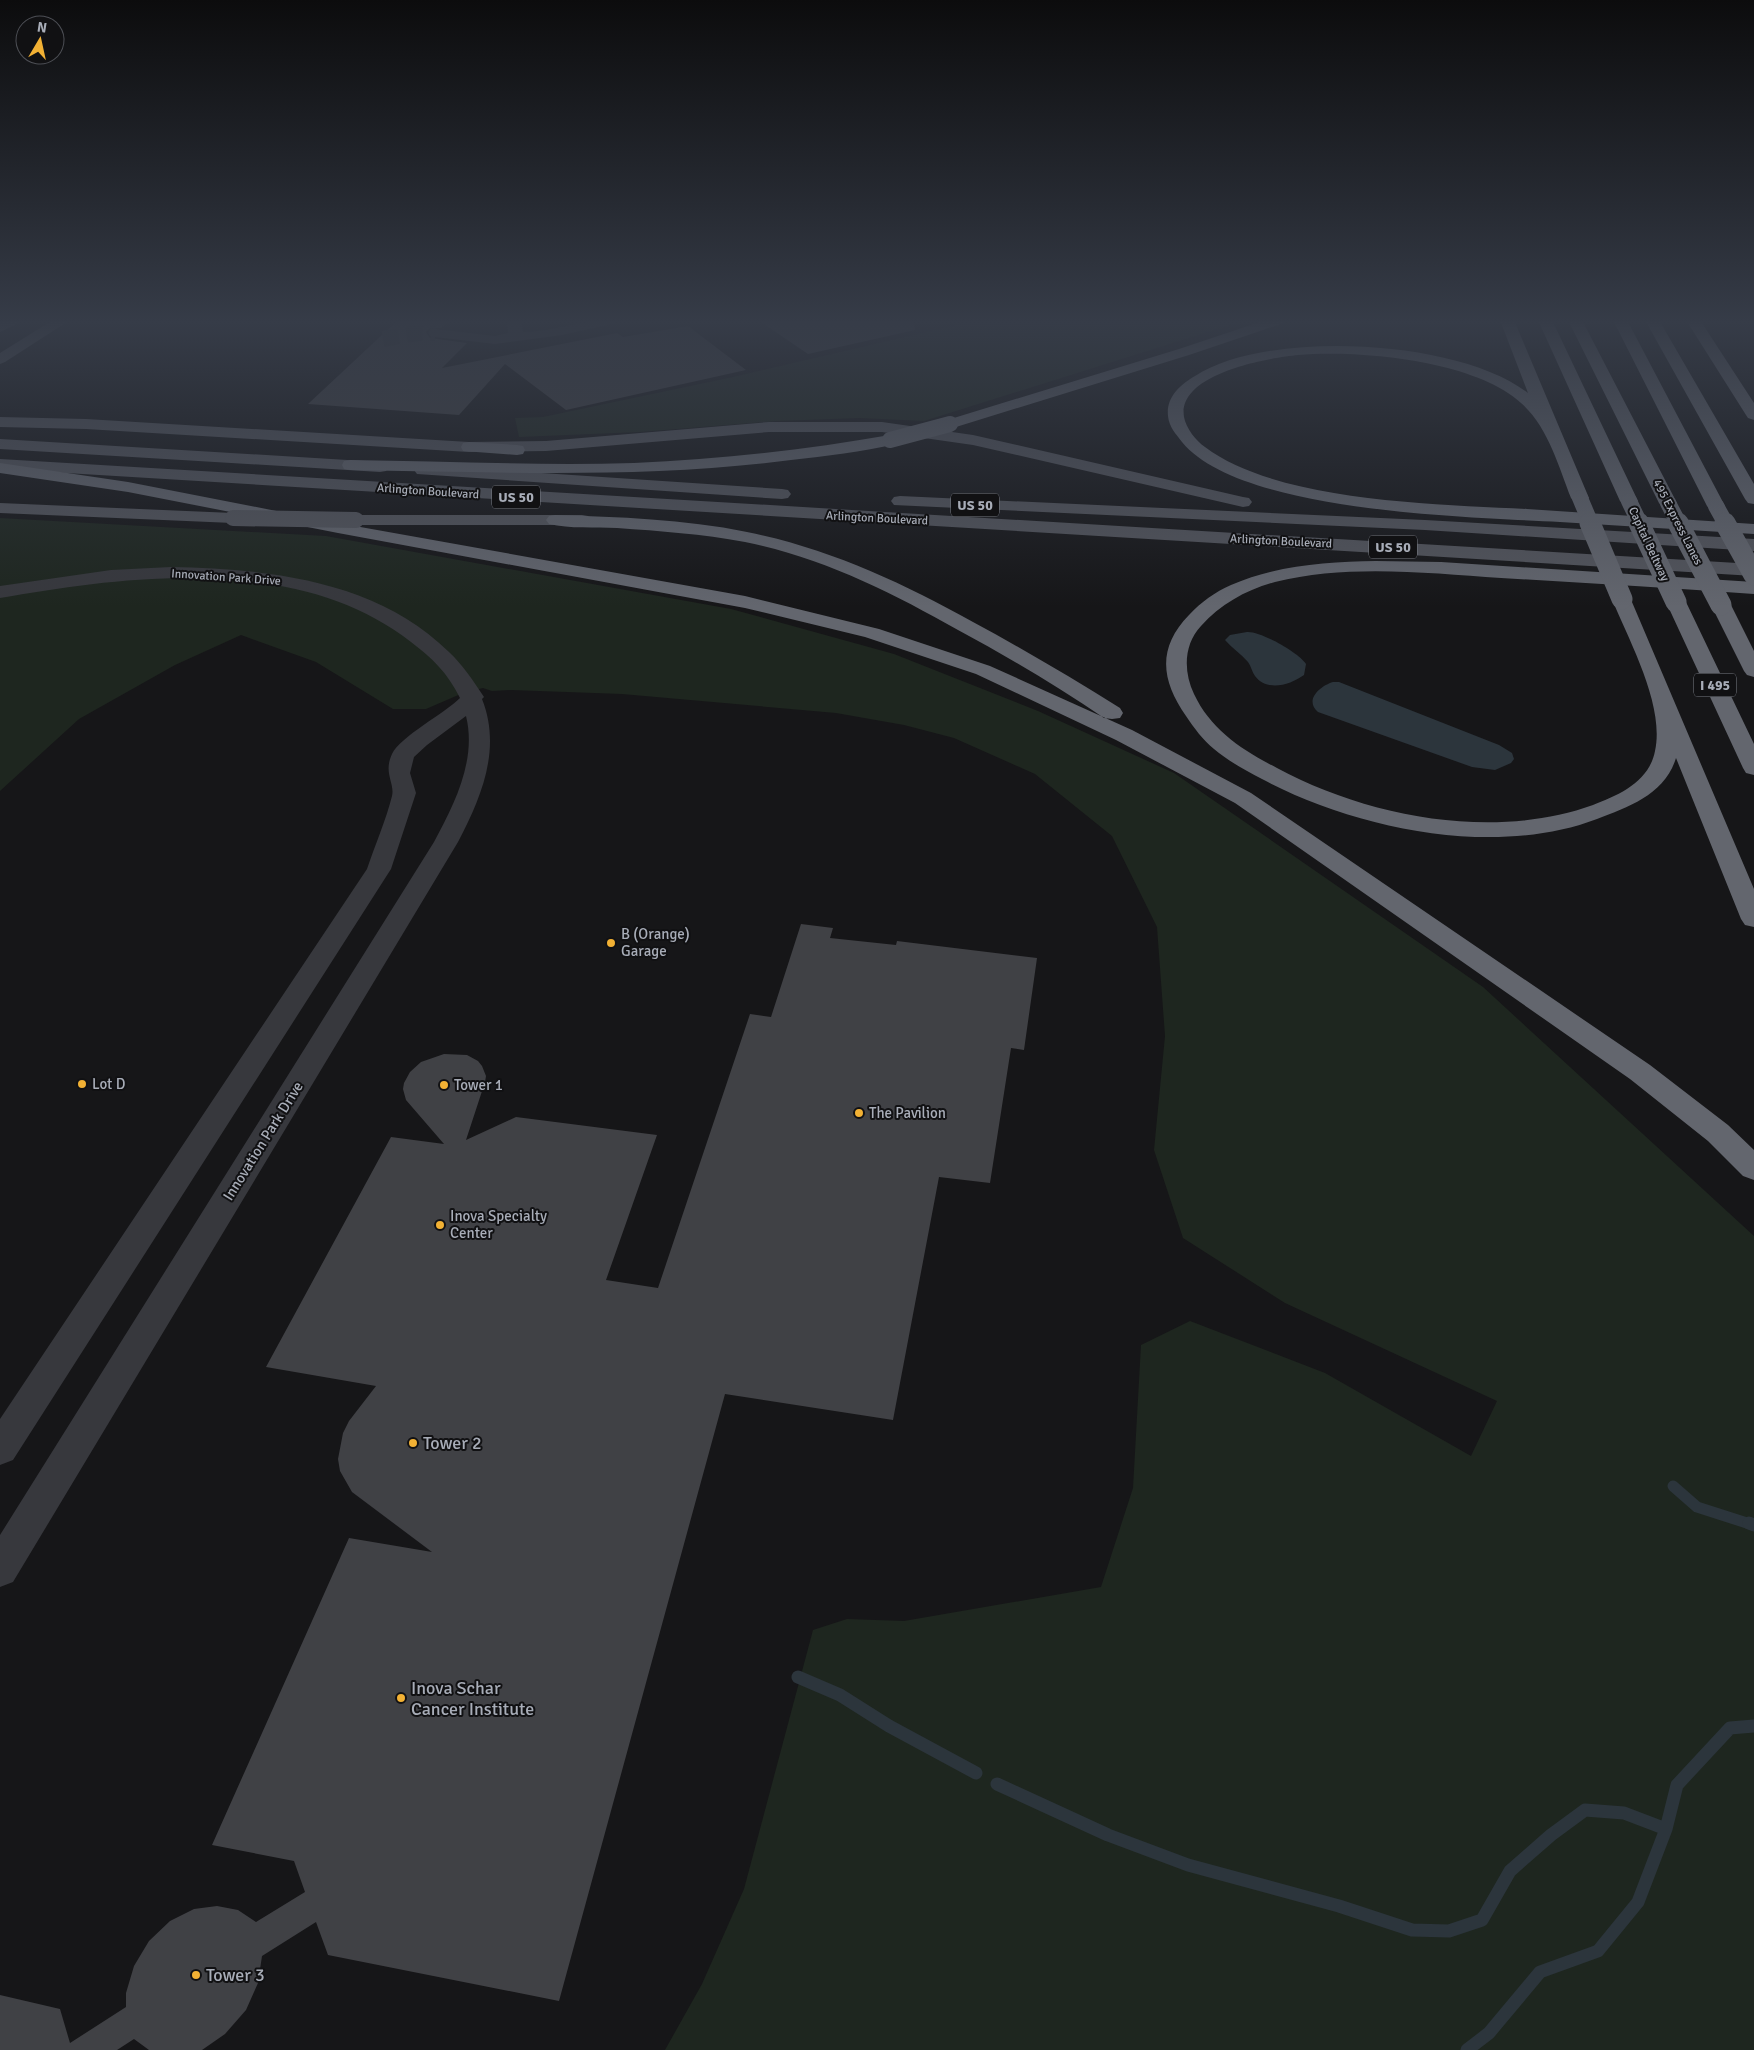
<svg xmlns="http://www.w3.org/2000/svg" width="1754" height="2050" viewBox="0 0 1754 2050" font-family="Signika,sans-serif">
<rect width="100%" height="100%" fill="#161618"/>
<!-- green -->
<path fill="#1e261f" d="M 978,320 L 1246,320 L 924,421 L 860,418 L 777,421 L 640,432 L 519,437 L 515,418 L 543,417 L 733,377 Z
M 0,518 L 326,536 L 731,609 L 894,654 L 1038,711 L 1174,773 L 1483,987 L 1754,1236 L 1754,2050 L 665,2050 L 702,1984 L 744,1889 L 813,1630 L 847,1619 L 904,1621 L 1101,1587 L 1133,1488 L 1141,1345 L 1190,1321 L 1325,1373 L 1471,1456 L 1497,1401 L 1285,1303 L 1183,1238 L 1154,1150 L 1165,1036 L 1157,927 L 1112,836 L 1035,774 L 954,738 L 904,725 L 836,713 L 622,694 L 511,690 L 492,691 L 483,688 L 463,693 L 426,709 L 393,709 L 316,662 L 241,635 L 175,665 L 79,719 L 0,791 Z"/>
<!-- water -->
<path fill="#2c353c" d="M 1247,632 C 1261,631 1299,653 1306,664 L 1304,675 C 1290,685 1267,692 1255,676 C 1252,672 1251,666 1248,662 C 1241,654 1232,648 1225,640 L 1230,635 Z
M 1333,682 L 1339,682 L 1499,745 L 1512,753 L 1514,759 L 1511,763 L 1495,770 L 1472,767 L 1318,712 C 1304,700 1320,686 1333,682 Z"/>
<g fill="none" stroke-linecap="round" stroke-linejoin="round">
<!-- stream-far1 -->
<path stroke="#2c353c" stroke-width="11" d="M 1673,1486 L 1697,1507 L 1753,1525"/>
<!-- stream -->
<path stroke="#2c353c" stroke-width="13" d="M 1749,1523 L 1754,1525
M 798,1677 L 840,1695 L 889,1726 L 976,1773
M 997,1784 L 1108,1835 L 1188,1865 L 1339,1906 L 1412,1930 L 1449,1931 L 1482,1920 L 1510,1871 L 1551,1835 L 1585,1810 L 1624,1813 L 1666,1829
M 1467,2050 L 1489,2033 L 1540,1972 L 1598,1951 L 1638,1902 L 1666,1829 L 1677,1785 L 1730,1728 L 1754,1726"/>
</g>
<!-- building -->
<path fill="#404145" d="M 398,320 L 450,320 L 441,328 L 430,328 L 426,332 L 430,338 L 467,343 L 442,368 L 617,333 L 623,337 L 688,326 L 746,370 L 566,410 L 505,364 L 459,415 L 308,404 Z
M 758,320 L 914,320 L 915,330 L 808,354 Z
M 801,924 L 833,928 L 830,938 L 896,945 L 897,941 L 1037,958 L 1024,1050 L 1011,1048 L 990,1183 L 939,1177 L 893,1420 L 725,1394 L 559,2001 L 328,1955 L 316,1922 L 262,1956 L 258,1983 L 246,2010 L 225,2034 L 202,2050 L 149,2050 L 134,2039 L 117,2050 L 0,2050 L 0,1995 L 60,2009 L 70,2043 L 126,2007 L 126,1993 L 134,1966 L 149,1941 L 170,1921 L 194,1909 L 217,1906 L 238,1910 L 256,1922 L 305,1892 L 294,1861 L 212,1845 L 349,1538 L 432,1552 L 352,1492 L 340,1471 L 338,1459 L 343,1433 L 349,1421 L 376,1386 L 266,1367 L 391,1137 L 444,1144 L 406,1100 L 403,1089 L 404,1083 L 410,1072 L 421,1062 L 444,1054 L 467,1055 L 478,1061 L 482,1066 L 486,1076 L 485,1082 L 466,1140 L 516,1117 L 657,1135 L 606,1280 L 658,1288 L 750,1014 L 771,1017 Z"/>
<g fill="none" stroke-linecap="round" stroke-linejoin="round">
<!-- street-tunnel -->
<path stroke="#333438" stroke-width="16" stroke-dasharray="16 8" stroke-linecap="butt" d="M 383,339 L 417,333 L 435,333"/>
<!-- street -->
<path fill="#37383d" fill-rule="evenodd" d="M 507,320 L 521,320 L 523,332 C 555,332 586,318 618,320 L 616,323 L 562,335 L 495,344 L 435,337 L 430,336 L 428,333 L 430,330 L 435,329 L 495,336 L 508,333 Z
M 171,567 C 269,569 376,580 449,652 C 463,665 474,682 484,697 L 482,699 C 502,749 481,798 458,842 L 13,1582 L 0,1587 L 0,1535 L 434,842 C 454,805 477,760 466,716 L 427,745 L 414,757 L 410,773 L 416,793 L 391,869 L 13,1460 L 0,1465 L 0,1419 L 367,869 C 375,845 386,820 392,796 C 395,783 383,773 392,754 C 401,736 444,714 460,698 C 447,672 433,659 411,642 C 299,554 130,575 0,598 L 0,586 L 111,570 Z"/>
<!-- primary -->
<path fill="#53555c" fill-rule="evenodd" d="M 4,320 L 21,320 L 19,323 L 0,332 L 0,322 Z
M 53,320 L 70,320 L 5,362 L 0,364 L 0,353 Z
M 0,417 L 86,419 L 469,442 L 546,441 L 769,422 L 882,422 L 973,435 L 1243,497 L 1249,498 L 1252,502 L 1249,506 L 1243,507 L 973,445 L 882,432 L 769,432 L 546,451 L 469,452 L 86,429 L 0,427 Z
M 0,439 L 380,462 L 386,463 L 389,467 L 386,471 L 380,472 L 0,449 Z
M 0,459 L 1754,564 L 1754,576 L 0,469 Z
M 423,465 L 782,489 L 788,490 L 791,494 L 788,498 L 782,499 L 417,474 L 414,470 L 417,466 Z
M 900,496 L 1425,520 L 1754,539 L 1754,551 L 1425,530 L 894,505 L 891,501 L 894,497 Z
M 0,503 L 233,513 L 239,514 L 242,518 L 239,522 L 233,523 L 0,513 Z
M 356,515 L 582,515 L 588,516 L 591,520 L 588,524 L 582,525 L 356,525 L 350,524 L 347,520 L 350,516 Z"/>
<!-- highway -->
<path fill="#63666e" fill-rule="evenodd" d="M 1266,320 L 1286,320 L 1284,323 L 1189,355 L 956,427 L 944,427 L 942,424 L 944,421 L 1179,349 Z
M 1500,320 L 1514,320 L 1589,498 L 1586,502 L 1580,503 L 1574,502 L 1571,498 C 1558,465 1548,427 1521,403 C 1474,360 1359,350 1298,355 C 1267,358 1177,374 1184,417 C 1186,428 1196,441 1205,447 C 1278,502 1437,504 1527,509 C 1602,514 1678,519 1754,524 L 1754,534 C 1689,530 1625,526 1560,522 C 1471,517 1240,513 1182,442 C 1176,434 1169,427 1168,416 C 1166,397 1180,385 1195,376 C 1268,329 1459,339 1528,393 Z
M 1538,320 L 1552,320 L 1638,501 L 1635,505 L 1629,506 L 1623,505 L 1620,501 Z
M 1568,320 L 1582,320 L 1677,503 L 1674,507 L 1668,508 L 1662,507 L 1659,503 Z
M 1613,320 L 1627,320 L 1725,506 L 1722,510 L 1716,511 L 1710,510 L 1707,506 Z
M 1645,320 L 1659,320 L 1754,484 L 1754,504 L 1748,503 L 1745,499 Z
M 1686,320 L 1700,320 L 1754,403 L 1754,420 L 1748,418 L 1746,415 Z
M 890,435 L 896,436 L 898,440 L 896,444 C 862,452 826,456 791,460 C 645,479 497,472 350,470 L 344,469 L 342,465 L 344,461 L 350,460 C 445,461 539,466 634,463 C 720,459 805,450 890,435 Z
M 469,442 L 517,445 L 523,446 L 525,450 L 523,454 L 517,455 L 463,451 L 461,447 L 463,443 Z
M 0,463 L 128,482 L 338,523 L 745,596 L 879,629 L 990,666 L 1132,730 L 1251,793 L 1650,1065 L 1728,1125 L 1754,1150 L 1754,1180 L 1743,1176 L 1708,1141 L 1630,1079 L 1235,803 L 1116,740 L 976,674 L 865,637 L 745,608 L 338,533 L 128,492 L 0,473 Z
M 555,515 C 619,517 684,519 747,532 C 828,548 901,582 973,622 C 1023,649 1072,678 1120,708 L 1123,713 L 1120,718 L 1112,719 L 1104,718 C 1057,686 1008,657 958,630 C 891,592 821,557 745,542 C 702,534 660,531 617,528 C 595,527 570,529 549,524 L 546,520 L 549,516 Z
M 1376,561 L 1441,562 L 1754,582 L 1754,594 C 1670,588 1585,583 1501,578 C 1427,573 1347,564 1275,582 C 1246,590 1221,604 1201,626 C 1184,644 1183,671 1194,694 C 1211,730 1242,750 1277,768 C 1368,817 1493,841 1593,805 C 1619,795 1649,782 1655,751 C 1665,705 1629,641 1612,599 L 1615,595 L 1622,593 L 1629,595 L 1754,889 L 1754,927 L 1745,925 L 1741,919 L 1676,758 C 1665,794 1629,807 1597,819 C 1495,858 1356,829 1262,779 C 1245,770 1228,761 1214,749 C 1203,740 1194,728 1186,716 C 1161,680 1157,648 1189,615 C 1201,602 1215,592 1231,585 C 1277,565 1327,562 1376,561 Z
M 1676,596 L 1683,598 L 1686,602 L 1754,744 L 1754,775 L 1746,773 L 1743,768 L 1666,602 L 1669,598 Z
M 1721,599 L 1728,601 L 1731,605 L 1754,651 L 1754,677 L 1747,675 L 1744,671 L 1711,605 L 1714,601 Z"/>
<!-- primary-bridge -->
<path stroke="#53555c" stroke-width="16" d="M 233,518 L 356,520"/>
<!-- highway-bridge-far1 -->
<path stroke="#63666e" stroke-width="16" d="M 890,440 L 950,424
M 1580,498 L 1591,524
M 1629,501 L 1640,524
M 1668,503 L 1679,524
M 1716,506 L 1726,524"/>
<!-- highway-bridge -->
<path stroke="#63666e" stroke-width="21" d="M 1590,523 L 1622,599
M 1639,523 L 1676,602
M 1678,523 L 1721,605
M 1725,523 L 1754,575"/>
</g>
<!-- sky -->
<linearGradient id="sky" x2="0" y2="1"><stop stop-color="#0c0c0d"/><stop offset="0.53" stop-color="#363c48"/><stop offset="1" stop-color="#363c48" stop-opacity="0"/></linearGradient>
<rect width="1754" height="607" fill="url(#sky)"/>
<!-- markers -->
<g fill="#f2b134" stroke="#111113" stroke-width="2">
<circle cx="611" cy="943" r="5"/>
<circle cx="82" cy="1084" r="5"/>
<circle cx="444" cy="1085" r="5"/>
<circle cx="859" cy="1113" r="5"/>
<circle cx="440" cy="1225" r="5"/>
<circle cx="413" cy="1443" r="5"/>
<circle cx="401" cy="1698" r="5"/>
<circle cx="196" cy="1975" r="5"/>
</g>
<g text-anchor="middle" stroke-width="4" stroke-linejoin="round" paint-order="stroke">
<!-- far-street labels -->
<g font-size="12" fill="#a8adb8" stroke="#111113">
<text transform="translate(428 491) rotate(4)" y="4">Arlington Boulevard</text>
<text transform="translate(877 518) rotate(3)" y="4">Arlington Boulevard</text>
<text transform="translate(1678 522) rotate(63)" y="4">495 Express Lanes</text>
<text transform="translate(1281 541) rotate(3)" y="4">Arlington Boulevard</text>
<text transform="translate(1649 544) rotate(65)" y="4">Capital Beltway</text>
<text transform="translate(226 577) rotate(4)" y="4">Innovation Park Drive</text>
</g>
<!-- shield labels -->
<g fill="#111113" stroke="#7b7e86" stroke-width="1">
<rect x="492" y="485.5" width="48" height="23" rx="4"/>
<rect x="951" y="493.5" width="48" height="23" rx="4"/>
<rect x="1369" y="535.5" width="48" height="23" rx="4"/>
<rect x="1694" y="673.5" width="42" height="23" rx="4"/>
</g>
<g font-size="14" font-weight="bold" fill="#a8adb8">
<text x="516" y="502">US 50</text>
<text x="975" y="510">US 50</text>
<text x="1393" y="552">US 50</text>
<text x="1715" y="690">I 495</text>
</g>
<!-- poi labels -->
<g font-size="15" fill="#a8adb8" stroke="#111113" text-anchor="start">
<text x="621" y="939">B (Orange)<tspan x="621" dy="17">Garage</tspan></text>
<text x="92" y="1089">Lot D</text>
<text x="454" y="1090">Tower 1</text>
<text x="869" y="1118">The Pavilion</text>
<text x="450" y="1221">Inova Specialty<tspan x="450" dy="17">Center</tspan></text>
</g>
<!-- street labels -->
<g font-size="15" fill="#a8adb8" stroke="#111113">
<text transform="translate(263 1141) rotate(-58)" y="5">Innovation Park Drive</text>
</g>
<!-- near-poi labels -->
<g font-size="18" fill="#a8adb8" stroke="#111113" text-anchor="start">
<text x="423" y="1449">Tower 2</text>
<text x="411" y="1694">Inova Schar<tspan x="411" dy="21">Cancer Institute</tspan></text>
<text x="206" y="1981">Tower 3</text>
</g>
</g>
<!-- north arrow -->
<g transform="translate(40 40) rotate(9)"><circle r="24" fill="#111113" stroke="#4d4f55"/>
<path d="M0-4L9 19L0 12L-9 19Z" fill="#f2b134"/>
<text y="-8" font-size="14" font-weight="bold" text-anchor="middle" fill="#a8adb8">N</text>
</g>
</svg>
